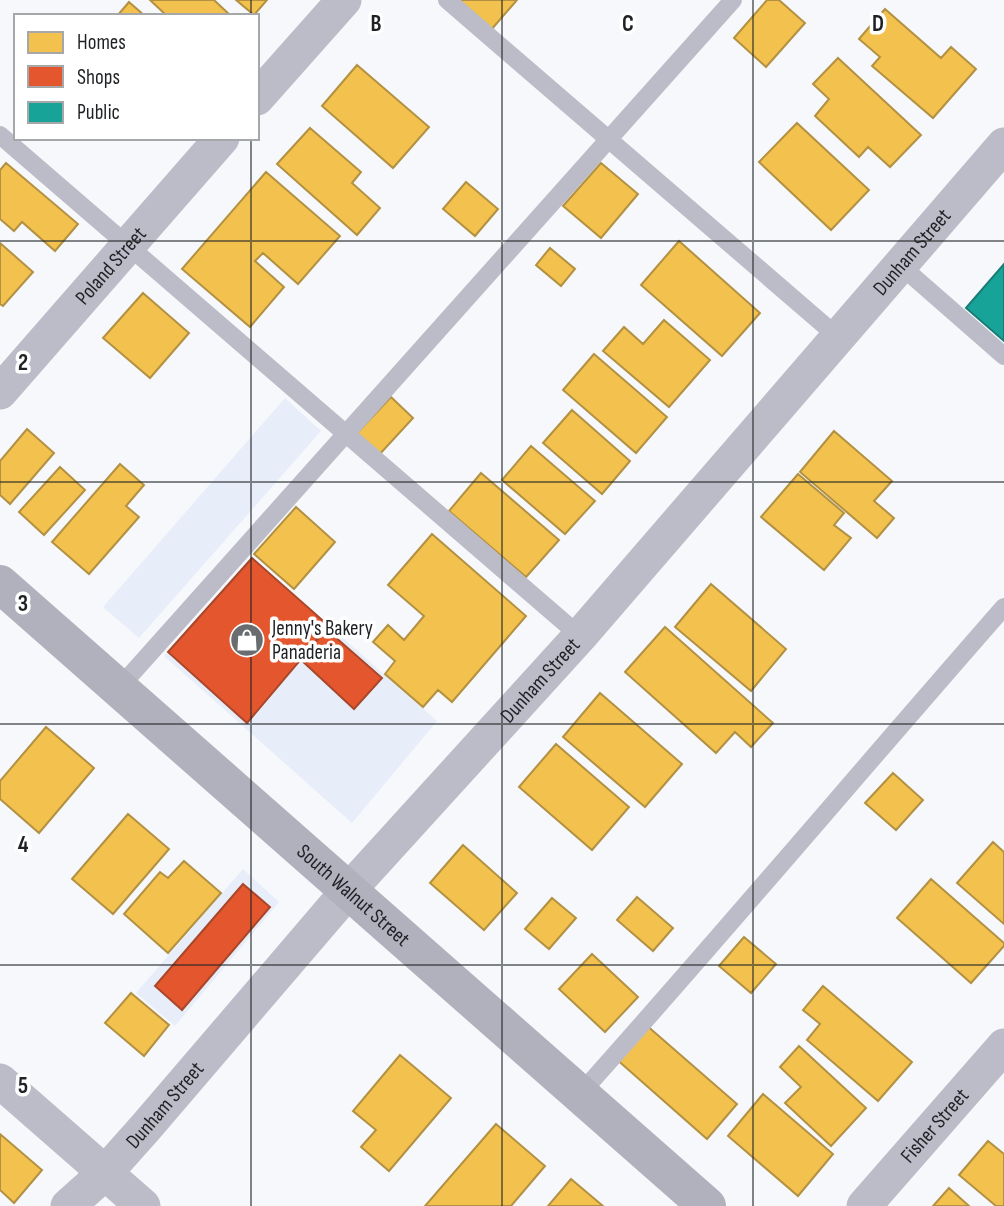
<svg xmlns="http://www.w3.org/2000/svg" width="1004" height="1206" viewBox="0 0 1004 1206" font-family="'Sofia Sans Condensed',sans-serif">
<rect width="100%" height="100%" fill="#f6f8fb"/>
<!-- built -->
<path fill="#e7eef9" d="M 285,398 L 321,431 L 139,638 L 103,607 Z
M 252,558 L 437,721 L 352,823 L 164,656 Z
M 243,869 L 279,902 L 175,1026 L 136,993 Z"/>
<!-- homes -->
<path fill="#f2c14e" stroke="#b39142" stroke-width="2" d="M 150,0 L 214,0 L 231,16 L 167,16 Z
M 236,0 L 267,0 L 254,15 Z
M 457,0 L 517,0 L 491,30 Z
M 767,0 L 779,0 L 805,23 L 766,67 L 734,38 Z
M 129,2 L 145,16 L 117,16 Z
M 885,9 L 941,58 L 951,47 L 976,69 L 933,118 L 872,66 L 880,57 L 859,39 Z
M 838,58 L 921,135 L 890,167 L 868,147 L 859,157 L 815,116 L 829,99 L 813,84 Z
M 357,65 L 429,127 L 393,168 L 322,106 Z
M 797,123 L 869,190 L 831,230 L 759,162 Z
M 310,128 L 361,172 L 352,183 L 380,208 L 357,235 L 277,164 Z
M 6,163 L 78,224 L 55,251 L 22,222 L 14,231 L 0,219 L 0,170 Z
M 601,163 L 638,194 L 601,238 L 563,206 Z
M 266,172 L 340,236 L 298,284 L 263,253 L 255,261 L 284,287 L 250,327 L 182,269 Z
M 466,182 L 498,209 L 475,236 L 443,209 Z
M 679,241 L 760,313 L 722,356 L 641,285 Z
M 0,243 L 33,272 L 3,306 L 0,304 Z
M 550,248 L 575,269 L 561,286 L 536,265 Z
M 143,293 L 189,333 L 150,378 L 103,338 Z
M 664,320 L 710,360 L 669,407 L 603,351 L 624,327 L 643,344 Z
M 594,354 L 667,417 L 636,453 L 563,390 Z
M 391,397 L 413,418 L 378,456 L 355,435 Z
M 572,410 L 630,461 L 602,494 L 543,443 Z
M 27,429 L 54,453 L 10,504 L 0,495 L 0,461 Z
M 834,431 L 892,481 L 874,501 L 894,518 L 877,538 L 800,472 Z
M 531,446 L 595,501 L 565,534 L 502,480 Z
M 120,464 L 144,485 L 126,506 L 139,517 L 89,574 L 52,542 Z
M 60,467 L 85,490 L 44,535 L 19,512 Z
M 481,473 L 559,540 L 526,577 L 449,511 Z
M 798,474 L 844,513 L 834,525 L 851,538 L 824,570 L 761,517 Z
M 296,507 L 335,542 L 294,589 L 254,554 Z
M 432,534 L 526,616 L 452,702 L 438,690 L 423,707 L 385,674 L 395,661 L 373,642 L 388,625 L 404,640 L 424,616 L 388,585 Z
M 711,584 L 786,649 L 751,691 L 675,627 Z
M 665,627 L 773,723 L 751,747 L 735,732 L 716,753 L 625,672 Z
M 600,693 L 682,764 L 645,807 L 563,737 Z
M 46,727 L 94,768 L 39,833 L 0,799 L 0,781 Z
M 556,744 L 629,807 L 592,850 L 519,787 Z
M 893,773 L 923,800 L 896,830 L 865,803 Z
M 128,814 L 169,849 L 113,914 L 72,879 Z
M 993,842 L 1004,852 L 1004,924 L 957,883 Z
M 463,845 L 517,893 L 484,930 L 430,883 Z
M 184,861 L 221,893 L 168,953 L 124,914 L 160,872 L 168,878 Z
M 931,879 L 1004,943 L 1004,946 L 971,983 L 897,918 Z
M 637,897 L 673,928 L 653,951 L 617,920 Z
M 552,898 L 576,918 L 549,949 L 525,929 Z
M 744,937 L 776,964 L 751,993 L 719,966 Z
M 592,954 L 638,997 L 605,1032 L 559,989 Z
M 823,986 L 912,1062 L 878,1101 L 807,1040 L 820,1024 L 803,1010 Z
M 131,993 L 169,1025 L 144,1056 L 105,1023 Z
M 645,1024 L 737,1104 L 707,1139 L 615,1058 Z
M 799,1046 L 866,1108 L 831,1146 L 785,1103 L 801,1087 L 780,1067 Z
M 400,1055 L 451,1098 L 389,1171 L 361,1147 L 376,1130 L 353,1111 Z
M 763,1094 L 833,1154 L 798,1196 L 728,1136 Z
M 496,1124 L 545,1166 L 511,1206 L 425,1206 Z
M 0,1134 L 42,1170 L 14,1203 L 0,1190 Z
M 988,1141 L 1004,1154 L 1004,1206 L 996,1206 L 959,1175 Z
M 571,1179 L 603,1206 L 548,1206 Z
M 949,1188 L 969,1206 L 933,1206 Z"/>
<!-- shops -->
<path fill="#e4572e" stroke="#a9472b" stroke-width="2" d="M 252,558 L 329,626 L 247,723 L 168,652 Z
M 326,629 L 382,678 L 354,709 L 300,659 Z
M 243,884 L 270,907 L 182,1010 L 155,986 Z"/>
<!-- public -->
<path fill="#17a398" stroke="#197c76" stroke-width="2" d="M 1004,264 L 1004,341 L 966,308 Z"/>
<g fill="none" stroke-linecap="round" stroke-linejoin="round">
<!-- lane -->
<path stroke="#bcbcc8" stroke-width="18" d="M 447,0 L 838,337
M 0,135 L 580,636
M 900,265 L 1004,356
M 118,689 L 733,0
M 580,1094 C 723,934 862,769 1004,607"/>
<!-- street -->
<g stroke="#bcbcc8" stroke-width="35">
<path d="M 257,98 L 344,0"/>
<path id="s1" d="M 0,392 L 222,138"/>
<path d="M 0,1081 L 143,1206"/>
<path id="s2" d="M 68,1206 L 105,1173 L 146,1127 L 348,891 L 580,636 L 1004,145"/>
<path id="s3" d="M 864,1206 L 1004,1046"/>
</g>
<!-- secondary -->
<path stroke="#b1b1be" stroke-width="38" id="s4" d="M 0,584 L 707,1206"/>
</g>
<!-- grid -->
<path fill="none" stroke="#1f2225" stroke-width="2" stroke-opacity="0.55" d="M 251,0 L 251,16M 502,0 L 502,1206M 753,0 L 753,1206M 251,138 L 251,1206M 0,241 L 1004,241M 0,482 L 1004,482M 0,724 L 1004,724M 0,965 L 1004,965"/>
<!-- icons -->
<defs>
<g id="shop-disc" transform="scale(1.75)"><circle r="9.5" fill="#6a6d70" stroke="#fff"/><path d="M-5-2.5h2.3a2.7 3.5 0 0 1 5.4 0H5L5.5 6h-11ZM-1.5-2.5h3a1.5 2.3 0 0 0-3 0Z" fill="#fff"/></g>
</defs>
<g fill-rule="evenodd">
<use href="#shop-disc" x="247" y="640"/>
</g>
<g text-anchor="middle" stroke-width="7" stroke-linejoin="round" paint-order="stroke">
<!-- street labels -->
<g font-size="21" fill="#1f2225" stroke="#fff">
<text dy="7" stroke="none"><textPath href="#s2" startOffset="1274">Dunham Street</textPath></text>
<text dy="7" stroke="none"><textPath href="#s1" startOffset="168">Poland Street</textPath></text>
<text dy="7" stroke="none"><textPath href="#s2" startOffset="707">Dunham Street</textPath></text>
<text dy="7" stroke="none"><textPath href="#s4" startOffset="471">South Walnut Street</textPath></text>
<text dy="7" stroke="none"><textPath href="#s2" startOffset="140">Dunham Street</textPath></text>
<text dy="7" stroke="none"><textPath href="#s3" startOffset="107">Fisher Street</textPath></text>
</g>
<!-- poi labels -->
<g font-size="21" fill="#1f2225" stroke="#fff" text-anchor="start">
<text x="272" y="635">Jenny's Bakery<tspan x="272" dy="24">Panaderia</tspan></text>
</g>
</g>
<g font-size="23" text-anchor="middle" font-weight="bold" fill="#1f2225" stroke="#fff" stroke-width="7" stroke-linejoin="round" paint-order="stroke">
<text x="376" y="31">B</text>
<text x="628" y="31">C</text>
<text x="878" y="31">D</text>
<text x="23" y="370">2</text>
<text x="23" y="611">3</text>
<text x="23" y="852">4</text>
<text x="23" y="1093">5</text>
</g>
<!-- legend -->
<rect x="14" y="14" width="245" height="126" fill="#ffffff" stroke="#a5a7a8" stroke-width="2"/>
<rect x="28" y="32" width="35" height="21" fill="#f2c14e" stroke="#a5a7a8" stroke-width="2"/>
<text x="77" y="49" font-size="21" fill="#1f2225">Homes</text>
<rect x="28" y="66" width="35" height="21" fill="#e4572e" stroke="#a5a7a8" stroke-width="2"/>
<text x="77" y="84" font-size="21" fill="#1f2225">Shops</text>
<rect x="28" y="102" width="35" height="21" fill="#17a398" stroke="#a5a7a8" stroke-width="2"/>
<text x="77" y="119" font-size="21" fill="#1f2225">Public</text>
</svg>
